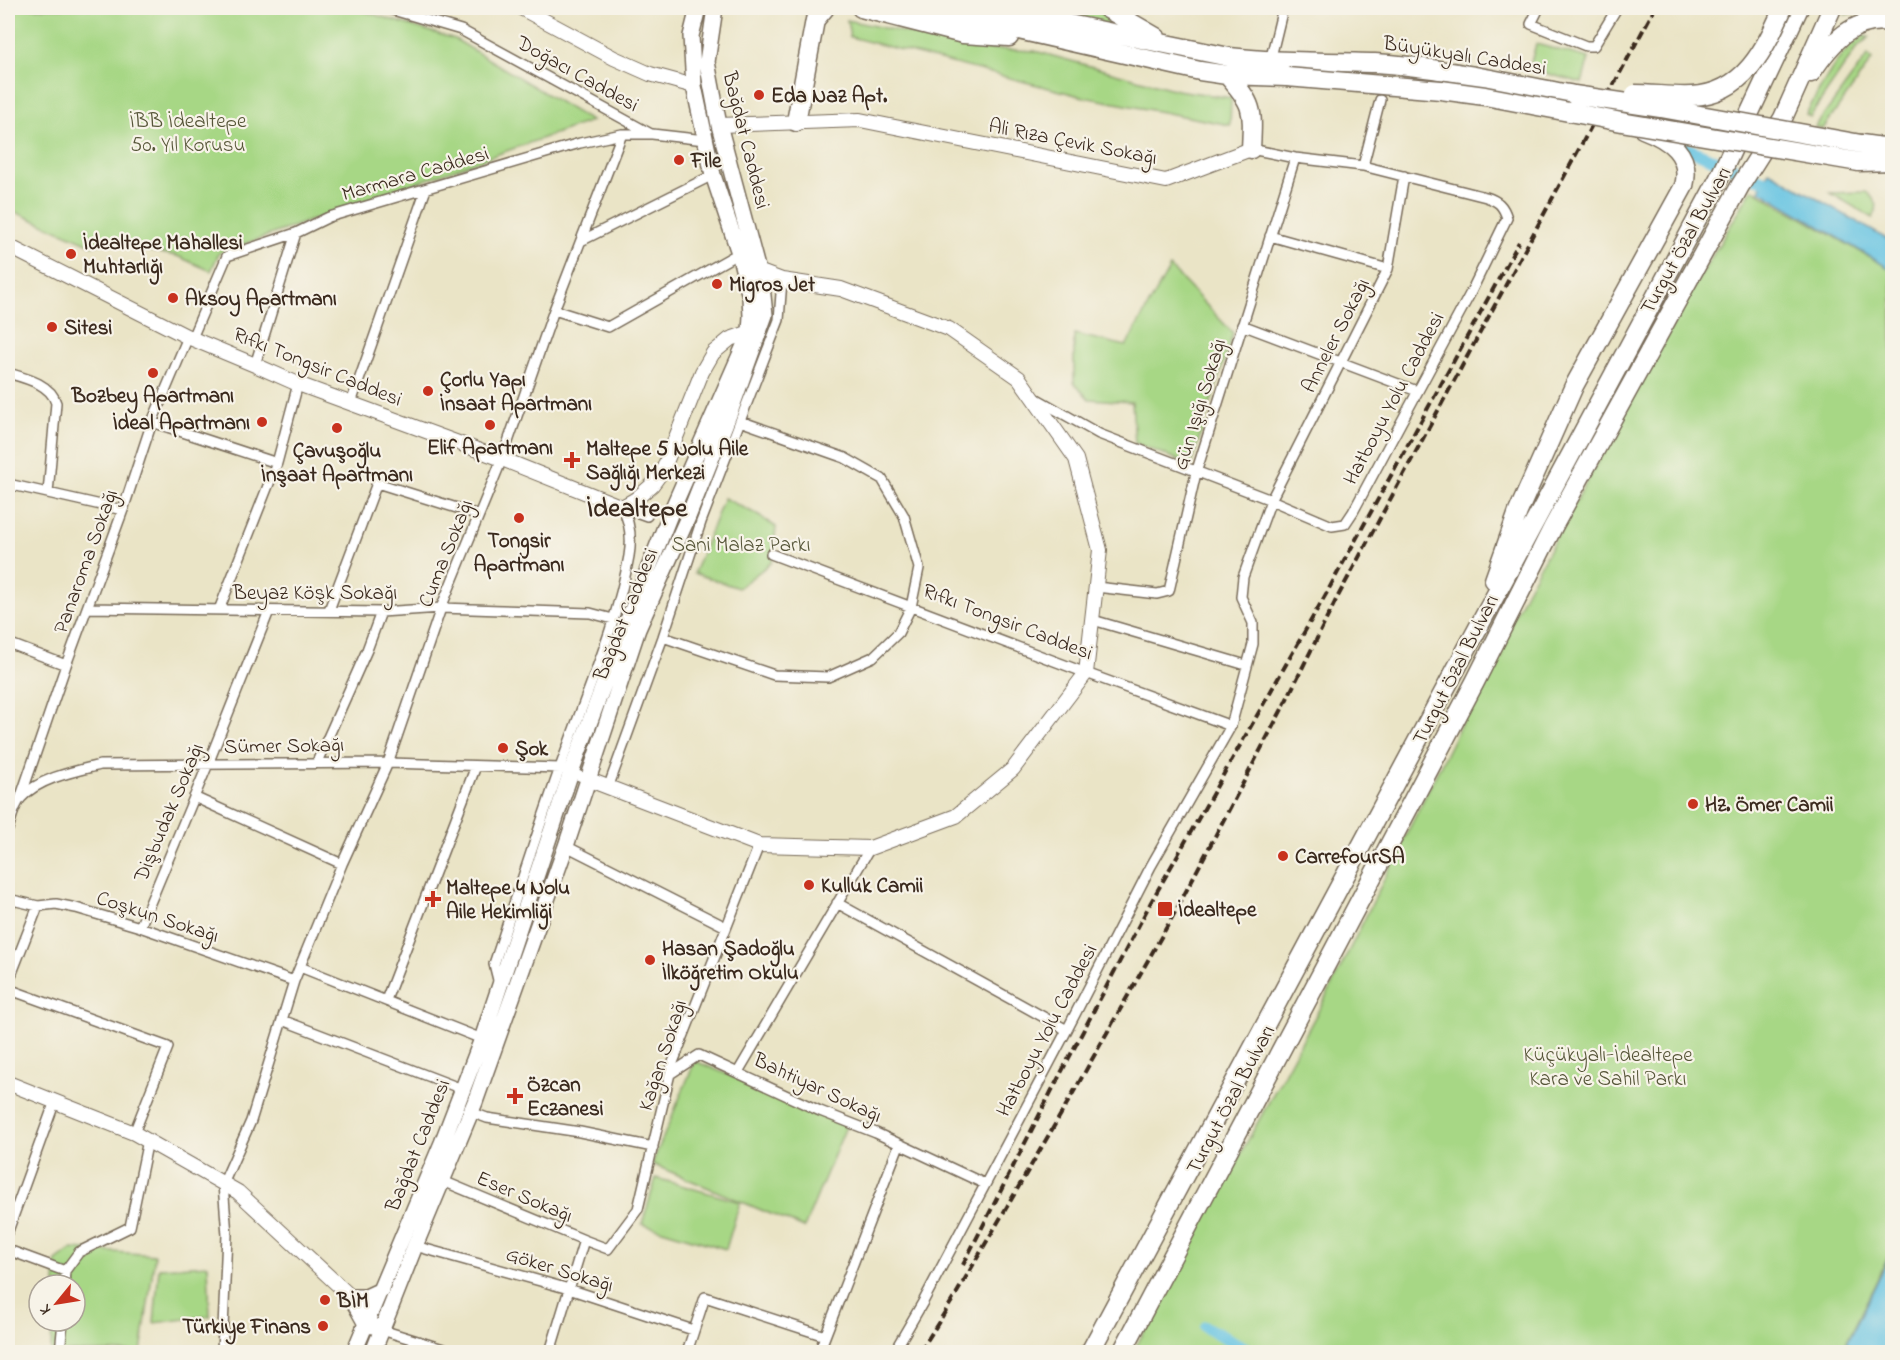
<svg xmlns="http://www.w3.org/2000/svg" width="1900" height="1360" viewBox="0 0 1900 1360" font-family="'Indie Flower',sans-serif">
<rect width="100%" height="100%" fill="#f7f3e8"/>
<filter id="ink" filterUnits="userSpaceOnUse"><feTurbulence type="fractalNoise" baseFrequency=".0167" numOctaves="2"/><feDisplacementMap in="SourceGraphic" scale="12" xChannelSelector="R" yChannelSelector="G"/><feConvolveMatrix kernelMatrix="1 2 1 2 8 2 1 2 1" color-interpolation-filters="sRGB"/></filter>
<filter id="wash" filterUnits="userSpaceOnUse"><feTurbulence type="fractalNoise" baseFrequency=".008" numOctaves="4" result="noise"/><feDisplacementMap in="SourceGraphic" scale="24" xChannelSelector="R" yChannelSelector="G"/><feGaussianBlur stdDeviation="1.35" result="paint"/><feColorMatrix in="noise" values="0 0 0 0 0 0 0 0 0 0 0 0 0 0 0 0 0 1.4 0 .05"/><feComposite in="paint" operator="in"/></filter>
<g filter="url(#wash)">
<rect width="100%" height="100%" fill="#eae4c6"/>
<!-- green -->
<path fill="#a7d785" stroke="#718052" stroke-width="1.5" d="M 8,8 L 353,8 L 455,39 L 591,121 L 219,253 L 211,271 L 177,256 L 108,243 L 92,245 L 8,209 Z
M 1040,8 L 1094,8 L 1139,34 Z
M 1848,8 L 1892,8 L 1892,13 L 1869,10 L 1845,15 Z
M 847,20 L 977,48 L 1035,51 L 1177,90 L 1231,98 L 1230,125 L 1084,97 L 850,37 Z
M 1863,36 L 1869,37 L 1856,49 L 1810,117 L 1806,114 C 1823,85 1835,55 1863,36 Z
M 1536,44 L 1589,58 L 1582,83 L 1529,69 Z
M 1868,55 L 1872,60 L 1823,129 L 1815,127 Z
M 1752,189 L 1892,270 L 1892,1249 L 1842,1352 L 1133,1352 L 1329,991 L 1527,590 L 1695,285 Z
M 1866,192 C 1878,200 1879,206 1873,218 L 1830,193 Z
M 1170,267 L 1233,333 L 1191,465 L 1135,443 L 1132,402 L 1089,399 L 1074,383 L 1074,334 L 1126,346 Z
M 724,498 L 754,513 L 776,527 L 772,562 L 738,588 L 694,573 Z
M 695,1061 L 847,1124 L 804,1228 L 652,1164 Z
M 656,1178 L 740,1202 L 726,1249 L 642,1224 Z
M 72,1249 L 155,1255 L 141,1352 L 51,1352 L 52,1321 L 75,1321 L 75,1285 L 55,1285 L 56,1261 Z
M 208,1265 L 210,1316 L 154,1323 L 159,1268 Z"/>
<!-- water -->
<path fill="#64c3e2" stroke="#507680" stroke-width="1.5" d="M 1769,171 L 1892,242 L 1892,270 L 1759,190 Z
M 1892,1251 L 1892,1352 L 1843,1352 Z"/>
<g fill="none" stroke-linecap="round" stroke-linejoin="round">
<!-- canal -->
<path stroke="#64c3e2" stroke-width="12" d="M 1672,142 L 1764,181
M 1205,1327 L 1253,1352"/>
</g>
</g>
<g filter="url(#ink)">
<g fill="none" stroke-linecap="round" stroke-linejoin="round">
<!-- street casing -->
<g stroke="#786b59" stroke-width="12">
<path id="street" d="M 386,8 L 461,30 L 651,134
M 1539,8 L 1531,24 L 1586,46 L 1594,46 L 1617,8
M 1264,60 L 1272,53 L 1283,8
M 1363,166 L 1380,100
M 1270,236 L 1388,269
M 581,241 L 713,175
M 554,310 L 608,327 L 739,253
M 1242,325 L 1417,391
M 192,338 L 227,256 L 296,233 L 329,217 L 580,143 L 622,134 L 652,134 L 705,140
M 255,365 L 296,233
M 8,373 C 25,378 51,384 56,403 L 48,493
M 1037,399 L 1099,434 L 1271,500 L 1332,526 L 1345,524 L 1353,512 L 1470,294 L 1507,218 C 1503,205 1498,201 1486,197 L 1363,166 L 1295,158 L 1251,149
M 351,403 L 426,189
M 152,422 L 277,463
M 8,484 L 123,510
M 622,507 L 647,516
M 771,554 L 1086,673 L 1231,726
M 1096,587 L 1157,594 L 1169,591 L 1196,473 L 1295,158
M 88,608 L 381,612 L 441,608 L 590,613 L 613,619
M 219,610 L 277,463 L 298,384
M 329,610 L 377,483 L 479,515
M 1093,620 L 1246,665
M 663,637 L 774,675 L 828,677 L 873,657 L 898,633 L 911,607 L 919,568 L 904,516 L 882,479 L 845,458 L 740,421
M 8,643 L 66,665
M 317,762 L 367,650 L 381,612
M 608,788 L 663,637 L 701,522 L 779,320 L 782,280
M 194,797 L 342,864
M 20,799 L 66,665 L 123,510 L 152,422 L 188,337
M 8,829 C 11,820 14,805 21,798 C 39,778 75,771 100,765 L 388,763 L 560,768 L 587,779
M 566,846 L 726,927
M 8,899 L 38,906 L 56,904 L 76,908 L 140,927 L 294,981
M 837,903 L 1067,1030
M 140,927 L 208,764 L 269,611
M 300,967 L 482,1039
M 8,983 L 38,906
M 499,984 L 494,964 C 519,890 542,816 569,743 C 591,682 618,620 629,556 C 632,538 630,522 622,507
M 8,989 L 168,1047 L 134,1133
M 386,1000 L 476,766
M 282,1020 L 462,1089
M 738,1072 L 870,848
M 670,1074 L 699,1055 L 820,1111 L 876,1133 L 985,1184
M 471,1112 L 487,1118 L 580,1132 L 653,1147
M 443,1181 L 584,1240 L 550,1352
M 8,1231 L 55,1101
M 584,1240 L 608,1249 L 638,1209 L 672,1065 L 759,845
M 415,1246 L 569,1289 L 693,1330
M 8,1250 L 65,1271
M 64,1285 L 65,1271 L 79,1252 L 130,1227 L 148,1140
M 382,1330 L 453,1352
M 60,1352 L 63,1321
M 222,1352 L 227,1235 L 223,1184 L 251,1121 L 294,981 L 342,864 L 388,763 L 441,608 L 502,459 L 554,310 L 622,134
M 687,1352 L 705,1297 L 825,1336
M 819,1352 L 899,1145
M 894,1352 L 923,1302 L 1067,1030 L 1151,866 L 1231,726 L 1253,644 L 1253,623 L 1241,597 L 1243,577 L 1271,500 L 1388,269 L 1404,176"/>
</g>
<!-- secondary casing -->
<g stroke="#786b59" stroke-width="16">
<path id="secondary" d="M 521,8 L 614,58 L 650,74 L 694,86
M 719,125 L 860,120 L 1166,181 L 1251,149
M 8,246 L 188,337 L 255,365 L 298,384 L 502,459 L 622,507 L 636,499 L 652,485 L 663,470 L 702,372 L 713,353 L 730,339 L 750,332
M 587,779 L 759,845 L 870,848 L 956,816 L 1013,769 L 1086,673 L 1100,550 L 1076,459 L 1019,378 L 949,329 L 841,289 L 782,280 L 758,271
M 8,1083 L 134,1133 L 238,1192 L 351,1297"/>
</g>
<!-- primary casing -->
<g stroke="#786b59" stroke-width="18">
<path id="primary" d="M 373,1326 L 366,1324 L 351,1297 L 366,1297 L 381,1290
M 354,1352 L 442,1143 L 482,1039 L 571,772 L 626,625 L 671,512 L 750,332 L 751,316 L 750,297 L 739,253 L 713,175 L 694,86 L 691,36 L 698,8
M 373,1352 L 415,1246 L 475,1102 L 566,846 L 638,629 L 688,517 L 730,412 L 765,315 L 762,286 L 719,125 L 707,62 L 715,8"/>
</g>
<!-- highway casing -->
<g stroke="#786b59" stroke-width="21">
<path id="highway" d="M 861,8 L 963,34 L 1009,37
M 921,8 L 1200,71 L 1227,75 L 1287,77
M 991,8 L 1229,57 C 1277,63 1326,61 1375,63 C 1442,67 1508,83 1574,95
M 1106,8 L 1156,37
M 1811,73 C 1831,43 1853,16 1892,22
M 1227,75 C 1254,105 1253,109 1251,149
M 796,122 L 815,20 L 825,8
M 1861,144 L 1882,147 L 1892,145
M 1859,162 L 1892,161
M 1494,580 L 1518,512 L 1574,386 L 1684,186 C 1692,154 1669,139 1643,129
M 1090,1352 L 1719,178 L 1799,8
M 1122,1352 L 1475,682 L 1553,527 L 1740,186 L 1783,118 L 1832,8"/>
</g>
<!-- street -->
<use href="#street" stroke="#fff" stroke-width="9"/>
<!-- secondary -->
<use href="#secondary" stroke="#fff" stroke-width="14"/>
<!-- primary -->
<use href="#primary" stroke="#fff" stroke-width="15"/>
<!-- highway -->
<use href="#highway" stroke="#fff" stroke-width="18"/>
<!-- rail -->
<path stroke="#3b2a1e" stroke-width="4" stroke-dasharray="9 4.5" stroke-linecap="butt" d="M 963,1265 L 1051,1092 L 1151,902 L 1326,594 L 1519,242
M 920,1352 L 955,1296 L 1068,1102 L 1174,914 L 1281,711 L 1336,600 L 1655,8"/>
<!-- highway-bridge casing -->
<g stroke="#786b59" stroke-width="21" stroke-linecap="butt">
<path id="highway-bridge" d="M 1287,77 L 1441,90 L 1485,96 L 1627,123 L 1859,162
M 1635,94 C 1654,94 1673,97 1692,96 C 1744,94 1765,49 1783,8
M 1574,95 L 1661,108 L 1861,144"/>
</g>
<!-- highway-bridge -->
<use href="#highway-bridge" stroke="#fff" stroke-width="18"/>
</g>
</g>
<!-- markers -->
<g fill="#c8321e" stroke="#f7f3e8" stroke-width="2">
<circle cx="759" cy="95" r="6"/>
<circle cx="679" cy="160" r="6"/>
<circle cx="71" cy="254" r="6"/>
<circle cx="717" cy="284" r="6"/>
<circle cx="173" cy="298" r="6"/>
<circle cx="52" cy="327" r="6"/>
<circle cx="153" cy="373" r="6"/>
<circle cx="428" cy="391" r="6"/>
<circle cx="262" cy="422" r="6"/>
<circle cx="490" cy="425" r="6"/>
<circle cx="337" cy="428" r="6"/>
<path d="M569 451h6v6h6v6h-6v6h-6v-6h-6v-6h6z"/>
<circle cx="519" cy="518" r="6"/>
<circle cx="503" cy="748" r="6"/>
<circle cx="1693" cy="804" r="6"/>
<circle cx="1283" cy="856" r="6"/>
<circle cx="809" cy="885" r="6"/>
<path d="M430 890h6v6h6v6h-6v6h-6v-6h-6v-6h6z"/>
<rect x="1157" y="901" width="16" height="16" rx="3"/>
<circle cx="650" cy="960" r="6"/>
<path d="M512 1087h6v6h6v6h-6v6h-6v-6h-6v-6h6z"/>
<circle cx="325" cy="1300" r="6"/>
<circle cx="323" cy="1326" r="6"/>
</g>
<g text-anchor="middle" stroke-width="4.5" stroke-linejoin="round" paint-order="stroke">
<!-- street labels -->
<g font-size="21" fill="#3b2a1e" stroke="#f7f3e8">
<text transform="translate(1465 55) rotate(9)" y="7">Büyükyalı Caddesi</text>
<text transform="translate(578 73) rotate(29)" y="7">Doğacı Caddesi</text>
<text transform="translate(747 140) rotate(76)" y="7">Bağdat Caddesi</text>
<text transform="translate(1073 141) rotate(11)" y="7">Ali Rıza Çevik Sokağı</text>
<text transform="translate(415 173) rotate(-16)" y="7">Marmara Caddesi</text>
<text transform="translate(1685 240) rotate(-61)" y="7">Turgut Özal Bulvarı</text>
<text transform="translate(1335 335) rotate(-63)" y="7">Anneler Sokağı</text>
<text transform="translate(318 366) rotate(22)" y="7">Rıfkı Tongsir Caddesi</text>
<text transform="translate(1393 398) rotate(-62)" y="7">Hatboyu Yolu Caddesi</text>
<text transform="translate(1199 404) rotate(-73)" y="7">Gün Işığı Sokağı</text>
<text transform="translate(445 553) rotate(-68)" y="7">Cuma Sokağı</text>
<text transform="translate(85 561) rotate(-70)" y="7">Panaroma Sokağı</text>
<text x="315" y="599">Beyaz Köşk Sokağı</text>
<text transform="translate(625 614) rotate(-68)" y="7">Bağdat Caddesi</text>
<text transform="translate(1008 621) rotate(21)" y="7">Rıfkı Tongsir Caddesi</text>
<text transform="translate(1455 669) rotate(-63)" y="7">Turgut Özal Bulvarı</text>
<text transform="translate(284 745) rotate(-1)" y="7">Sümer Sokağı</text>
<text transform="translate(168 812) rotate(-67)" y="7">Dişbudak Sokağı</text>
<text transform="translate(158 916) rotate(18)" y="7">Coşkun Sokağı</text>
<text transform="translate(1046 1030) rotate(-62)" y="7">Hatboyu Yolu Caddesi</text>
<text transform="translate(662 1055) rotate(-72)" y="7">Kağan Sokağı</text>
<text transform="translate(818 1087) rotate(25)" y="7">Bahtiyar Sokağı</text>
<text transform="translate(1230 1099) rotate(-62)" y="7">Turgut Özal Bulvarı</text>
<text transform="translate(417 1145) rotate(-68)" y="7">Bağdat Caddesi</text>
<text transform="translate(525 1196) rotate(23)" y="7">Eser Sokağı</text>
<text transform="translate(560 1269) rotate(17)" y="7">Göker Sokağı</text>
</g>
<!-- poi labels -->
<g font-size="21" font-weight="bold" fill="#3b2a1e" stroke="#f7f3e8" text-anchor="start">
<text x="771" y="102">Eda Naz Apt.</text>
<text x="691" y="167">File</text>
<text x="83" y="249">İdealtepe Mahallesi<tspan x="83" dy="24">Muhtarlığı</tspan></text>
<text x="729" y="291">Migros Jet</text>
<text x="185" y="305">Aksoy Apartmanı</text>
<text x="64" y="334">Sitesi</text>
<text x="440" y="386">Çorlu Yapı<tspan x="440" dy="24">İnsaat Apartmanı</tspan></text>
<text x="153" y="402" text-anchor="middle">Bozbey Apartmanı</text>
<text x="250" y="429" text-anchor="end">İdeal Apartmanı</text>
<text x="490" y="454" text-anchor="middle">Elif Apartmanı</text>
<text x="586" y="455">Maltepe 5 Nolu Aile<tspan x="586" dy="24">Sağlığı Merkezi</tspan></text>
<text x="337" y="457" text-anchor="middle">Çavuşoğlu<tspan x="337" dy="24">İnşaat Apartmanı</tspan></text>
<text x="519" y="547" text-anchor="middle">Tongsir<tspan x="519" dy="24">Apartmanı</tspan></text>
<text x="515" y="755">Şok</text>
<text x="1705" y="811">Hz. Ömer Camii</text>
<text x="1295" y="863">CarrefourSA</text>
<text x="821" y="892">Kulluk Camii</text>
<text x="446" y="894">Maltepe 4 Nolu<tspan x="446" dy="24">Aile Hekimliği</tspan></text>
<text x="1178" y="916">İdealtepe</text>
<text x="662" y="955">Hasan Şadoğlu<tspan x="662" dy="24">İlköğretim Okulu</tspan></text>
<text x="527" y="1091">Özcan<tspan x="527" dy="24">Eczanesi</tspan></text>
<text x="337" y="1307">BİM</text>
<text x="311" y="1333" text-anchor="end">Türkiye Finans</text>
</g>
<!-- park labels -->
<g font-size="21" fill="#565538" stroke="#f7f3e8">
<text x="188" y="127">İBB İdealtepe<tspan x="188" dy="24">50. Yıl Korusu</tspan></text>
<text x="741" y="551">Sani Malaz Parkı</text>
<text x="1608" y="1061">Küçükyalı-İdealtepe<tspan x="1608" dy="24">Kara ve Sahil Parkı</tspan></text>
</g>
<!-- district labels -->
<g font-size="27" font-weight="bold" fill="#3b2a1e" stroke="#f7f3e8">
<text x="637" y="516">İdealtepe</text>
</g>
</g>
<!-- margin -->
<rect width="1900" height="1360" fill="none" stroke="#f7f3e8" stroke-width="30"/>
<!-- north arrow -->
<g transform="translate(57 1303) rotate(240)"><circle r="28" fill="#f7f3e8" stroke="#aca397" stroke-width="1.5"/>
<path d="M0-4.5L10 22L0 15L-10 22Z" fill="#c8321e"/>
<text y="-9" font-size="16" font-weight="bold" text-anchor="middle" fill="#3b2a1e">K</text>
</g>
</svg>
